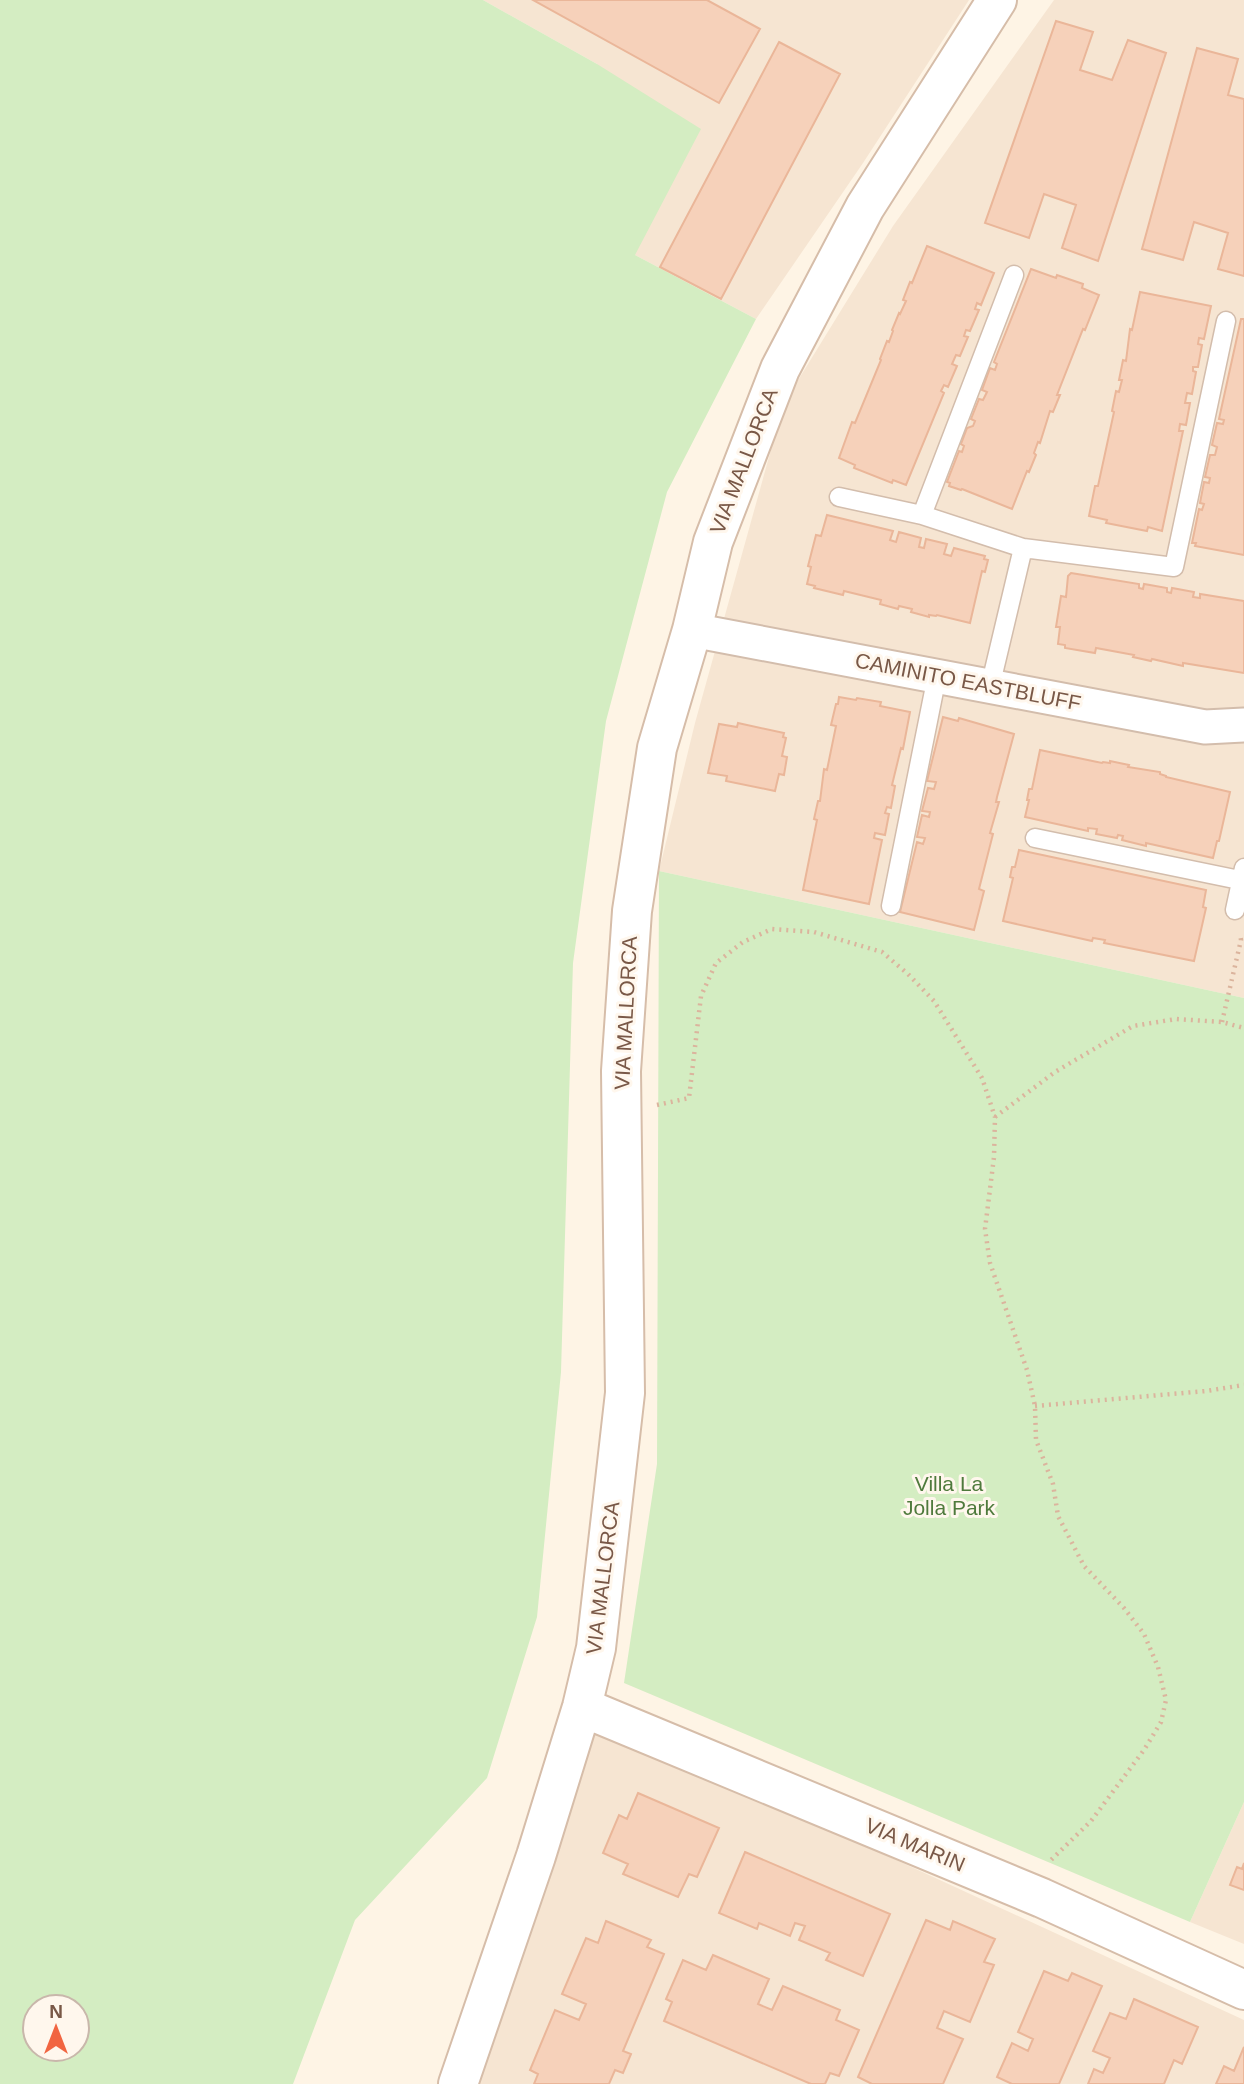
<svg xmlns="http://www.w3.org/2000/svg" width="1244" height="2084" viewBox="0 0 1244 2084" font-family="Helvetica,sans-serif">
<rect width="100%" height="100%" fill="#fef4e5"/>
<!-- residential -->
<path fill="#f6e5d2" d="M 483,0 L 969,0 L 863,163 L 756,319 L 635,255 L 597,64 Z
M 1054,0 L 1244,0 L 1244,998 L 659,871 L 695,723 L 784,403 L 893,226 Z
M 592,1720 L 1244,2020 L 1244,2084 L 475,2084 Z
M 1244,1802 L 1244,1944 L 1190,1922 Z"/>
<!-- green -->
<path fill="#d4edc2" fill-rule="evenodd" d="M 0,0 L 483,0 L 597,64 L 701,129 L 635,255 L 756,319 L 667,492 L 606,721 L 573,963 L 561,1372 L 537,1617 L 487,1778 L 355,1920 L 293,2084 L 0,2084 ZM 35,2007 L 77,2007 L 77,2049 L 35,2049 Z
M 659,871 L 1244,998 L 1244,1802 L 1190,1922 L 624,1683 L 657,1464 Z"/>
<!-- building -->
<path fill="#f6d1ba" stroke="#eab699" stroke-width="2" d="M 533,0 L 707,0 L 760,29 L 719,103 Z
M 1056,21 L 1093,32 L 1080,70 L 1112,80 L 1128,40 L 1166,53 L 1098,261 L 1062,248 L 1076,205 L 1044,194 L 1029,238 L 985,223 Z
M 779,42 L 840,74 L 721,299 L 660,267 Z
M 1197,48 L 1238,59 L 1228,95 L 1244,99 L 1244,276 L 1218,269 L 1228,233 L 1194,222 L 1183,260 L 1142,249 Z
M 927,246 L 994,273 L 981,305 L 977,303 L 975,309 L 979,310 L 970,331 L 966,330 L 964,336 L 968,337 L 960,356 L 956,355 L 952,364 L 957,366 L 948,387 L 944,385 L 941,391 L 944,393 L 906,485 L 893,480 L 892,483 L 854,468 L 855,465 L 839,458 L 852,422 L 855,423 L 881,360 L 880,359 L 887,341 L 889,342 L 893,331 L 892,330 L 899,313 L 900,314 L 906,301 L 903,300 L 910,282 L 912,283 Z
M 1031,269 L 1056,278 L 1057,275 L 1083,284 L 1082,288 L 1099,295 L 1085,330 L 1083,329 L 1057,395 L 1060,395 L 1053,412 L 1050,411 L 1040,443 L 1038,442 L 1034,453 L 1036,455 L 1029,472 L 1027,471 L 1012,509 L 962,489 L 961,490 L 949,486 L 950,483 L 947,482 L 959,451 L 962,452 L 964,446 L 961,444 L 967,428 L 973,426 L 975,421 L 971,419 L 979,399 L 983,400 L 987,392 L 982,390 L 990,368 L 995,370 L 997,364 L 994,362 Z
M 1140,292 L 1211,306 L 1204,339 L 1199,338 L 1198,344 L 1202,345 L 1198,367 L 1193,367 L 1193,371 L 1196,372 L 1192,394 L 1187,393 L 1185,403 L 1190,403 L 1186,425 L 1180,424 L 1179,431 L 1183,431 L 1162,531 L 1148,527 L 1147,531 L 1106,523 L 1107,520 L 1089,516 L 1095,486 L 1098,486 L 1114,412 L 1112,411 L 1116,391 L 1119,392 L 1122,380 L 1119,380 L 1123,360 L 1126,361 L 1130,329 L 1132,330 Z
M 1241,319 L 1244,319 L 1244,555 L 1195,546 L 1196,543 L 1192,543 L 1199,509 L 1202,510 L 1204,504 L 1200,503 L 1204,482 L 1209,483 L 1210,478 L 1205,477 L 1210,455 L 1215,455 L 1217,447 L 1212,445 L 1217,423 L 1223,424 L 1224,420 L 1219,419 Z
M 827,515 L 893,531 L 890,540 L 896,542 L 899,532 L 921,538 L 919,547 L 924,548 L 926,539 L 947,544 L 944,554 L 951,556 L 954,548 L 985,556 L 984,559 L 988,560 L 985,572 L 982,571 L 970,623 L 937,615 L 936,616 L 929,615 L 929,617 L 911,612 L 912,609 L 899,606 L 898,609 L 880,604 L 881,600 L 844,591 L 843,595 L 814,588 L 815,586 L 807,584 L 811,567 L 808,566 L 816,535 L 821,536 Z
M 1071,573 L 1139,584 L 1139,588 L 1143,589 L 1144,584 L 1167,588 L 1167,592 L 1171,593 L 1172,588 L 1194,592 L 1193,597 L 1200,598 L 1200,594 L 1244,601 L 1244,673 L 1183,663 L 1183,666 L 1152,659 L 1151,661 L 1133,657 L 1134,655 L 1096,648 L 1095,653 L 1065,648 L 1065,645 L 1058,644 L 1060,627 L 1056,627 L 1061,596 L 1066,597 L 1068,576 Z
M 839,697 L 856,700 L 857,698 L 881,702 L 880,706 L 910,712 L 903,749 L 901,748 L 892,785 L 895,786 L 891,808 L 887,807 L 885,813 L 889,814 L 885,835 L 875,833 L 874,838 L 882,840 L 869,904 L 803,890 L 817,820 L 814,819 L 818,801 L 820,801 L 824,769 L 827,770 L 836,726 L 831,725 L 836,704 L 838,704 Z
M 943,717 L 958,721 L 959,718 L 1014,734 L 997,797 L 996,802 L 999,802 L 990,833 L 993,834 L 979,889 L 984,891 L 974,930 L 900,912 L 917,842 L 923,844 L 925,838 L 917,837 L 922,815 L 929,817 L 930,812 L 922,811 L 928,788 L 934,789 L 936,782 L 927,781 Z
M 738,723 L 784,733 L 783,737 L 786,738 L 782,756 L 787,757 L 784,775 L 779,774 L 775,791 L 726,781 L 727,776 L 708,773 L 719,724 L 737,727 Z
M 1040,750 L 1102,763 L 1103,762 L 1110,763 L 1110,761 L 1129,765 L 1128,767 L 1160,772 L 1160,774 L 1166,776 L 1166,777 L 1230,792 L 1219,841 L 1217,841 L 1213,858 L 1146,843 L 1146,846 L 1122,840 L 1123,836 L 1118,835 L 1117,838 L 1096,834 L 1097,829 L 1088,828 L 1088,831 L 1025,817 L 1029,800 L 1027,800 L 1029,789 L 1032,789 Z
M 1019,850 L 1206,890 L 1203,907 L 1206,908 L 1194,961 L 1104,943 L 1105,940 L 1093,938 L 1092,941 L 1003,921 L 1013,878 L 1010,877 L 1012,867 L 1015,867 Z
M 638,1793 L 719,1828 L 697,1877 L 689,1874 L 678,1897 L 623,1874 L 628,1864 L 603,1853 L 619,1815 L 627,1819 Z
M 745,1852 L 890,1914 L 863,1976 L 826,1960 L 830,1953 L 799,1940 L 805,1926 L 795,1923 L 790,1936 L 759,1923 L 757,1929 L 719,1913 Z
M 1244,1863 L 1244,1890 L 1230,1885 L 1237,1867 L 1242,1869 Z
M 926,1920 L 950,1930 L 953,1921 L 995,1939 L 984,1962 L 994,1965 L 970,2022 L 944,2011 L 937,2028 L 963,2039 L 943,2084 L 872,2084 L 858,2077 Z
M 606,1921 L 651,1940 L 647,1947 L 664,1954 L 623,2051 L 631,2054 L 623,2073 L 615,2070 L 609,2084 L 534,2084 L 538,2074 L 530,2070 L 555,2010 L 579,2020 L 586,2004 L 562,1994 L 586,1938 L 598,1943 Z
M 713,1955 L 769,1979 L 758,2004 L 772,2010 L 783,1986 L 840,2010 L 836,2020 L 859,2030 L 839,2076 L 830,2073 L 825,2084 L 811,2084 L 664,2021 L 672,2002 L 666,1999 L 683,1960 L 706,1970 Z
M 1044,1971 L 1068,1981 L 1072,1973 L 1102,1986 L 1059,2084 L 1012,2084 L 997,2077 L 1012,2043 L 1028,2051 L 1033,2039 L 1018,2032 Z
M 1134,1999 L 1198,2027 L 1182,2064 L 1174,2060 L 1164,2084 L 1088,2084 L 1094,2069 L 1103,2073 L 1110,2058 L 1093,2051 L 1110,2013 L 1126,2019 Z
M 1244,2047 L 1244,2084 L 1216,2084 L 1224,2066 L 1234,2071 Z"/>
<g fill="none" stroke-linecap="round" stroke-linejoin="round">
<!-- lane casing -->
<g stroke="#d3bdac" stroke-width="21">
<path id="lane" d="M 1014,275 L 922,515 L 1023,548
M 839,497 L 922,515
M 990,687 L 1023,548 L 1174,567 L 1226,321
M 1035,838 L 1244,881
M 891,906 L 937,676
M 1235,910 L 1244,868"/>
</g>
<!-- street casing -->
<g stroke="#d3bdac" stroke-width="37">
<path id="street" d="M 692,630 L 1205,727 L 1244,725"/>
</g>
<!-- secondary casing -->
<g stroke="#d6bda9" stroke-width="42">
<path id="secondary" d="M 582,1707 L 1042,1898 L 1244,1990
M 458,2084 L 536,1856 L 582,1707 L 596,1648 L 625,1393 L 621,1071 L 632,911 L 657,748 L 692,630 L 713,542 L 780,369 L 865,207 L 997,0"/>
</g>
<!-- path -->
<path stroke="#dbb49d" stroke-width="4.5" stroke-dasharray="2 5" stroke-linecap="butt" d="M 1222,1022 L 1241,940 L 1240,934
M 657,1105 L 689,1098 L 701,996 L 716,963 L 743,942 L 772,929 L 814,932 L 882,952 L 908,974 L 934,1001 L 982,1078 L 995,1117 L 994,1157 L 985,1229 L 990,1263 L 1027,1370 L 1035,1406 L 1036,1440 L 1053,1484 L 1058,1516 L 1084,1566 L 1124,1608 L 1144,1634 L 1158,1667 L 1166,1700 L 1161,1722 L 1144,1750 L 1091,1821 L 1049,1862
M 995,1117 L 1055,1072 L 1133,1026 L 1176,1019 L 1222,1022 L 1244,1028
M 1035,1406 L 1206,1391 L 1244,1385"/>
<!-- lane -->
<use href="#lane" stroke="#fff" stroke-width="18"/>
<!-- street -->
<use href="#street" stroke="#fff" stroke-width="33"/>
<!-- secondary -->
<use href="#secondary" stroke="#fff" stroke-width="38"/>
</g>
<g text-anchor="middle" stroke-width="6" stroke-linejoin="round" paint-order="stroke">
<!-- street labels -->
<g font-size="21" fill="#795847" stroke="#fff7ed">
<text transform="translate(744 461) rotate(-69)" y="7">VIA MALLORCA</text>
<text transform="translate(968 682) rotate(11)" y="7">CAMINITO EASTBLUFF</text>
<text transform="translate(626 1013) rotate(-87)" y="7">VIA MALLORCA</text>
<text transform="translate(603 1578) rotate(-83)" y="7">VIA MALLORCA</text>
<text transform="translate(915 1845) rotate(23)" y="7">VIA MARIN</text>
</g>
<!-- park labels -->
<g font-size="21" fill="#4f7a3c" stroke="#fff7ed">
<text x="949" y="1491">Villa La<tspan x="949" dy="24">Jolla Park</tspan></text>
</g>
</g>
<!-- north arrow -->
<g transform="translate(56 2028)"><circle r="33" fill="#fff7ed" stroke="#c9b7ab" stroke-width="2"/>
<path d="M0-5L12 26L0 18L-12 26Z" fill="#f16541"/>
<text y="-10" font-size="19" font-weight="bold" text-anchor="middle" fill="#795847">N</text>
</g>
</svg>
